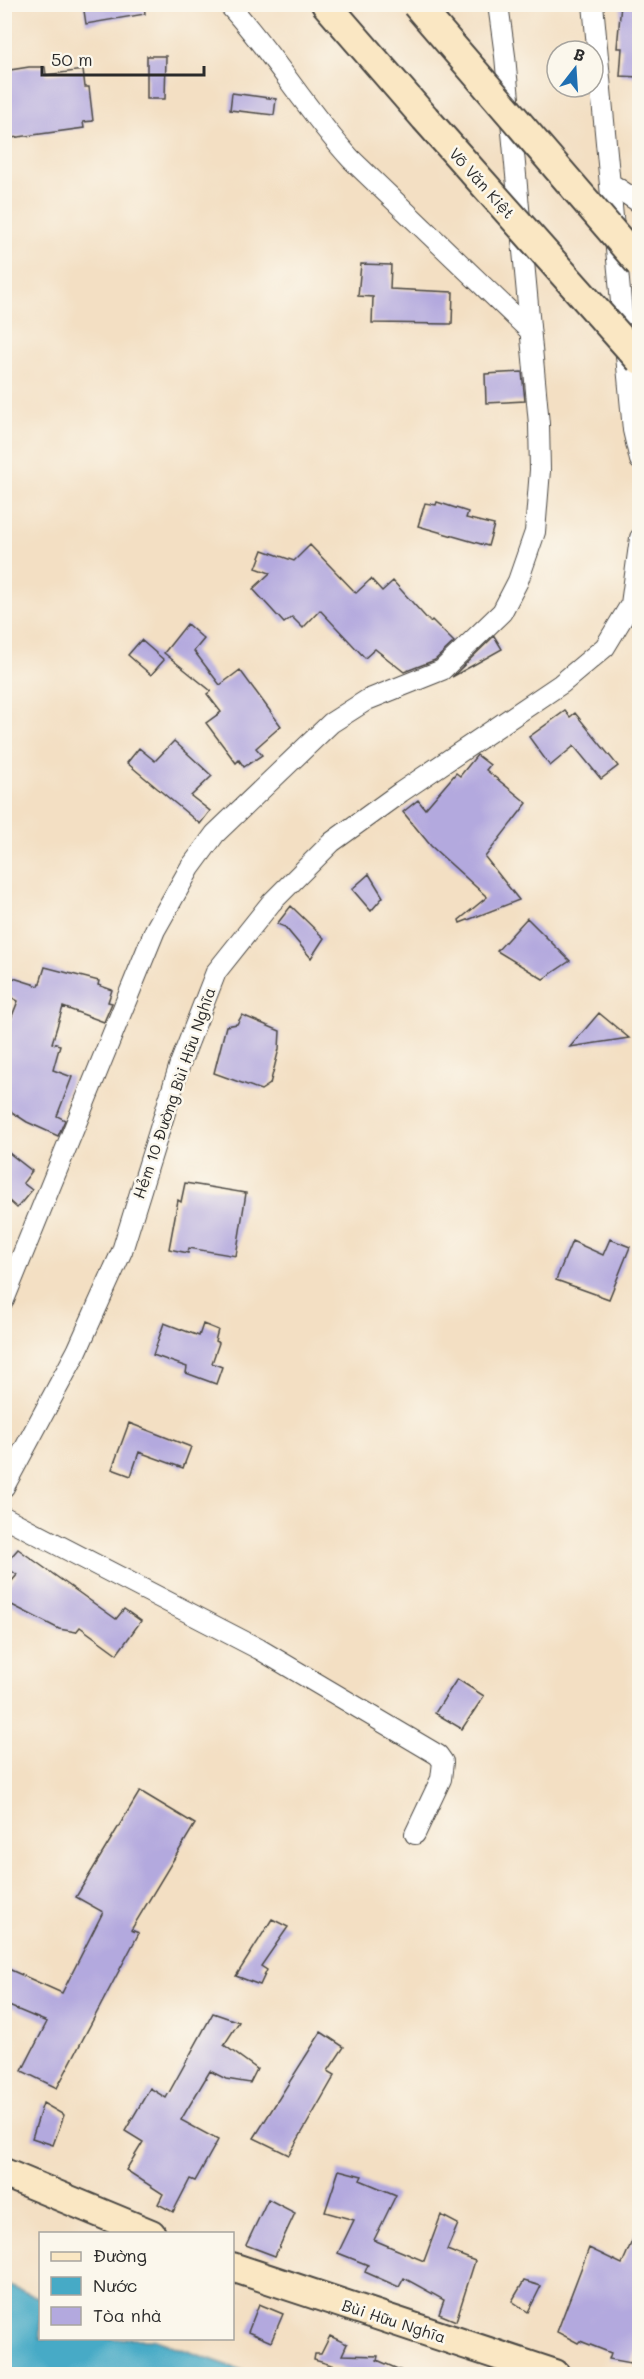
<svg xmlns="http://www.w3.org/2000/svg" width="644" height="2379" viewBox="0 0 644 2379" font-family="Mali,sans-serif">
<rect width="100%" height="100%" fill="#fbf7ec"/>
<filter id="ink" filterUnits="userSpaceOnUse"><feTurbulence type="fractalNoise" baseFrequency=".0167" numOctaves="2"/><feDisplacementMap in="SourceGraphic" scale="12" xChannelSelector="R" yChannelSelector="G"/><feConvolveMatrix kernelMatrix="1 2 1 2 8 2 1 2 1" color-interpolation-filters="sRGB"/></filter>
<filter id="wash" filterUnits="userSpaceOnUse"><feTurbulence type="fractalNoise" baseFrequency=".008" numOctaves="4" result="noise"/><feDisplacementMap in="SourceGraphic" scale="24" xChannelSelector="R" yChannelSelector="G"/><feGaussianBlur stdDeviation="1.35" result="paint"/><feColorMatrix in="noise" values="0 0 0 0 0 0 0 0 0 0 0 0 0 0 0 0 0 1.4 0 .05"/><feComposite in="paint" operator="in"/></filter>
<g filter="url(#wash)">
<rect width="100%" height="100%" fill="#f3dfc3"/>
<!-- water -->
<path fill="#46aac6" stroke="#386a78" stroke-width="1.5" d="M 4,2284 L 40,2298 L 40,2338 L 153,2339 L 253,2374 L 5,2374 Z"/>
<g id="blocks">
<!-- building -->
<path fill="#b3a9de" d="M 83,4 L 144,4 L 145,14 L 86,24 Z
M 621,4 L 639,4 L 639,77 L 620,76 L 622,48 L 617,48 Z
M 147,56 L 166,56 L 165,99 L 147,99 Z
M 29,67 L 45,67 L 46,75 L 83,70 L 85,87 L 89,87 L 93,121 L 83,122 L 84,128 L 4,139 L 4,71 Z
M 232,93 L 276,99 L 274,115 L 230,110 Z
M 361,264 L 391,265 L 390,289 L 453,292 L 452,324 L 372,323 L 373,297 L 358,296 Z
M 522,372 L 525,401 L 486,403 L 485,374 Z
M 437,502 L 468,512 L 466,518 L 494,525 L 488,546 L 418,526 L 425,503 L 436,505 Z
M 310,545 L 356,593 L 371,579 L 382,591 L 393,581 L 430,622 L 432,620 L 454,642 L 435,660 L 404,672 L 375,649 L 365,658 L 320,610 L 303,628 L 292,617 L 284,623 L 253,589 L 270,573 L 256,568 L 263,550 L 294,561 Z
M 187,624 L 204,639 L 194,651 L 220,685 L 240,670 L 281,726 L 256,748 L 262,755 L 244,767 L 239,760 L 236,763 L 206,723 L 221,712 L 207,694 L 211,691 L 164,653 Z
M 494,636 L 502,649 L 452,677 Z
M 141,640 L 164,660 L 151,675 L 128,655 Z
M 565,711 L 570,717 L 575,713 L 618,766 L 601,779 L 574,746 L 550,766 L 529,737 Z
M 174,741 L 212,776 L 191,796 L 210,811 L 200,824 L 127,763 L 139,748 L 155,761 Z
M 477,755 L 490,765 L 486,770 L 527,803 L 485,857 L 519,900 L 460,923 L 459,920 L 487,897 L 431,846 L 403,812 L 418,800 L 425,809 L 456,773 L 460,776 Z
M 369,874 L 383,897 L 371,911 L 352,889 Z
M 291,906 L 324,938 L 311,958 L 285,927 L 277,924 Z
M 527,918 L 570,961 L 543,979 L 497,951 Z
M 45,967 L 99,981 L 98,985 L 112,990 L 108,1002 L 112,1003 L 104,1022 L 63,1007 L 52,1043 L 60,1045 L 53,1070 L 72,1077 L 57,1116 L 65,1120 L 58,1136 L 27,1122 L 4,1107 L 4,1036 L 18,1001 L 4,993 L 4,975 L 39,986 Z
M 599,1013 L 629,1038 L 570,1047 Z
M 242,1015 L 280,1031 L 279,1049 L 270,1084 L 261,1090 L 214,1073 L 226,1026 L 237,1024 Z
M 4,1149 L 32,1171 L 23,1183 L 32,1190 L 17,1208 L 8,1200 L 4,1205 Z
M 185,1183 L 246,1193 L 236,1256 L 189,1248 L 188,1253 L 169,1249 L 178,1200 L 181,1202 Z
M 610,1239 L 630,1247 L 609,1299 L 556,1280 L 572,1241 L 603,1255 Z
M 164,1323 L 199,1336 L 203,1324 L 218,1330 L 215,1341 L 219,1343 L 212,1363 L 222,1367 L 216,1384 L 186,1373 L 187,1367 L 153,1355 Z
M 129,1423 L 191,1447 L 183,1468 L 139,1452 L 131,1476 L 112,1469 Z
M 18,1549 L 116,1619 L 124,1609 L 141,1621 L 117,1654 L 80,1627 L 76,1632 L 59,1629 L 4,1601 L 4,1590 L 17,1575 L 4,1565 Z
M 457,1679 L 484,1696 L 462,1729 L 435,1713 Z
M 140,1791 L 195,1824 L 131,1930 L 139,1933 L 57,2088 L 22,2071 L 47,2022 L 4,2004 L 4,1967 L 62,1993 L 103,1912 L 76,1897 Z
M 272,1919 L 288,1927 L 261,1966 L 267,1970 L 260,1985 L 236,1976 Z
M 213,2013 L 239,2022 L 224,2045 L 257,2069 L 250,2083 L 226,2079 L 210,2071 L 185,2113 L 181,2120 L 218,2140 L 195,2181 L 190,2179 L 173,2212 L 158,2204 L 163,2194 L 126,2170 L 143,2142 L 125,2131 L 150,2088 L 166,2098 Z
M 321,2032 L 344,2047 L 328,2071 L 335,2075 L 289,2155 L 254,2138 Z
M 43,2103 L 64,2115 L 53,2145 L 32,2138 Z
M 339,2170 L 362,2176 L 360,2180 L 396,2195 L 374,2240 L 424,2261 L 441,2215 L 458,2224 L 447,2250 L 475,2261 L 456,2321 L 439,2314 L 444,2300 L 404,2278 L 399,2287 L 365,2272 L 368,2265 L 338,2253 L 354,2220 L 325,2212 Z
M 268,2199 L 295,2213 L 275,2256 L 246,2245 Z
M 639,2225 L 639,2341 L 631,2363 L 609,2359 L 611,2353 L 580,2341 L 578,2343 L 557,2332 L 589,2248 L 622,2264 Z
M 524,2281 L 541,2286 L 528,2312 L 512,2301 Z
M 259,2304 L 283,2314 L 271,2342 L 248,2332 Z
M 330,2336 L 347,2344 L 342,2355 L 378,2356 L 377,2360 L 409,2374 L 363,2374 L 314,2360 L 315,2354 L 321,2354 Z"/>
</g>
</g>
<g filter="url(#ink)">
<use href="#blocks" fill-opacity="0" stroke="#494642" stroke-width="1.5"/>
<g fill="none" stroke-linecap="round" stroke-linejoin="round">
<!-- street casing -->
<g stroke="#494642" stroke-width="22">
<path id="street" d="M 228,4 C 273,53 306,110 351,159 L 528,329
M 593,4 L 633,430 L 640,460
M 610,183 L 640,203
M 4,1300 L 155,930 L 190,868 L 215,834 L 331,723 L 367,700 L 442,670 L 502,612 L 518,581 L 535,532 L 540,470 L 539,424 L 505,56 L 498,4
M 4,1487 L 77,1351 L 122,1251 L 180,1064 L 216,972 L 271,903 L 332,842 L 401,792 L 561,684 L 605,647 L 631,604 L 640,538
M 4,1517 L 259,1649 L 438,1755 L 443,1762 L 441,1779 L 415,1834"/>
</g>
<!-- secondary casing -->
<g stroke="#494642" stroke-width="32">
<path id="secondary" d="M 326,4 L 425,118
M 4,2173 L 151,2234
M 232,2267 L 555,2374"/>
</g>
<!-- street -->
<use href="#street" stroke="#fff" stroke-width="20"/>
<!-- secondary -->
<use href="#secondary" stroke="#fae7c3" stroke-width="28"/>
<!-- secondary-bridge casing -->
<g stroke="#494642" stroke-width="32" stroke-linecap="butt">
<path id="secondary-bridge" d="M 416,4 L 640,264
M 425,118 L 640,360"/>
</g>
<!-- secondary-bridge -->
<use href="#secondary-bridge" stroke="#fae7c3" stroke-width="28"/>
</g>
</g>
<g text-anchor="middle" stroke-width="5" stroke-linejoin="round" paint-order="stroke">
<!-- street labels -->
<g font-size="16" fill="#2b2b2b" stroke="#fbf7ec">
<text transform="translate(482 183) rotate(48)" y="6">Võ Văn Kiệt</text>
<text transform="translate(174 1093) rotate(-71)" y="6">Hẻm 10 Đường Bùi Hữu Nghĩa</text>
<text transform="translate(394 2321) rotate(18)" y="6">Bùi Hữu Nghĩa</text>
</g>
</g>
<!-- margin -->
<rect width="644" height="2379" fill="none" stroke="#fbf7ec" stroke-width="24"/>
<!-- legend -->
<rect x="39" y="2232" width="195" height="108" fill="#fbf7ec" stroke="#a8a59f" stroke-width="1.5"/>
<rect x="51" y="2252" width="30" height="9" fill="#fae7c3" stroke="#a8a59f" stroke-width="1.5"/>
<text x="93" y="2262" font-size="18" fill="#2b2b2b">Đường</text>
<rect x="51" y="2277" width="30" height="18" fill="#46aac6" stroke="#a8a59f" stroke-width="1.5"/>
<text x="93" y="2292" font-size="18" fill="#2b2b2b">Nước</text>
<rect x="51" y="2307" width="30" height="18" fill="#b3a9de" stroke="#a8a59f" stroke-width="1.5"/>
<text x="93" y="2322" font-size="18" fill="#2b2b2b">Tòa nhà</text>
<!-- north arrow -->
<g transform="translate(575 69) rotate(17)"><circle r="28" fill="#fbf7ec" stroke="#a8a59f" stroke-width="1.5"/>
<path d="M0-4.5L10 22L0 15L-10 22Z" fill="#1f6fb2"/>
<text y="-9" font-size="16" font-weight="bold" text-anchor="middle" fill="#2b2b2b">B</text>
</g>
<!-- scale -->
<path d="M42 66v9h162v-9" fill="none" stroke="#2b2b2b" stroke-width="3"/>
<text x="51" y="66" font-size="18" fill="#2b2b2b" stroke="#fbf7ec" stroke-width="4.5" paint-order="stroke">50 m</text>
</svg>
